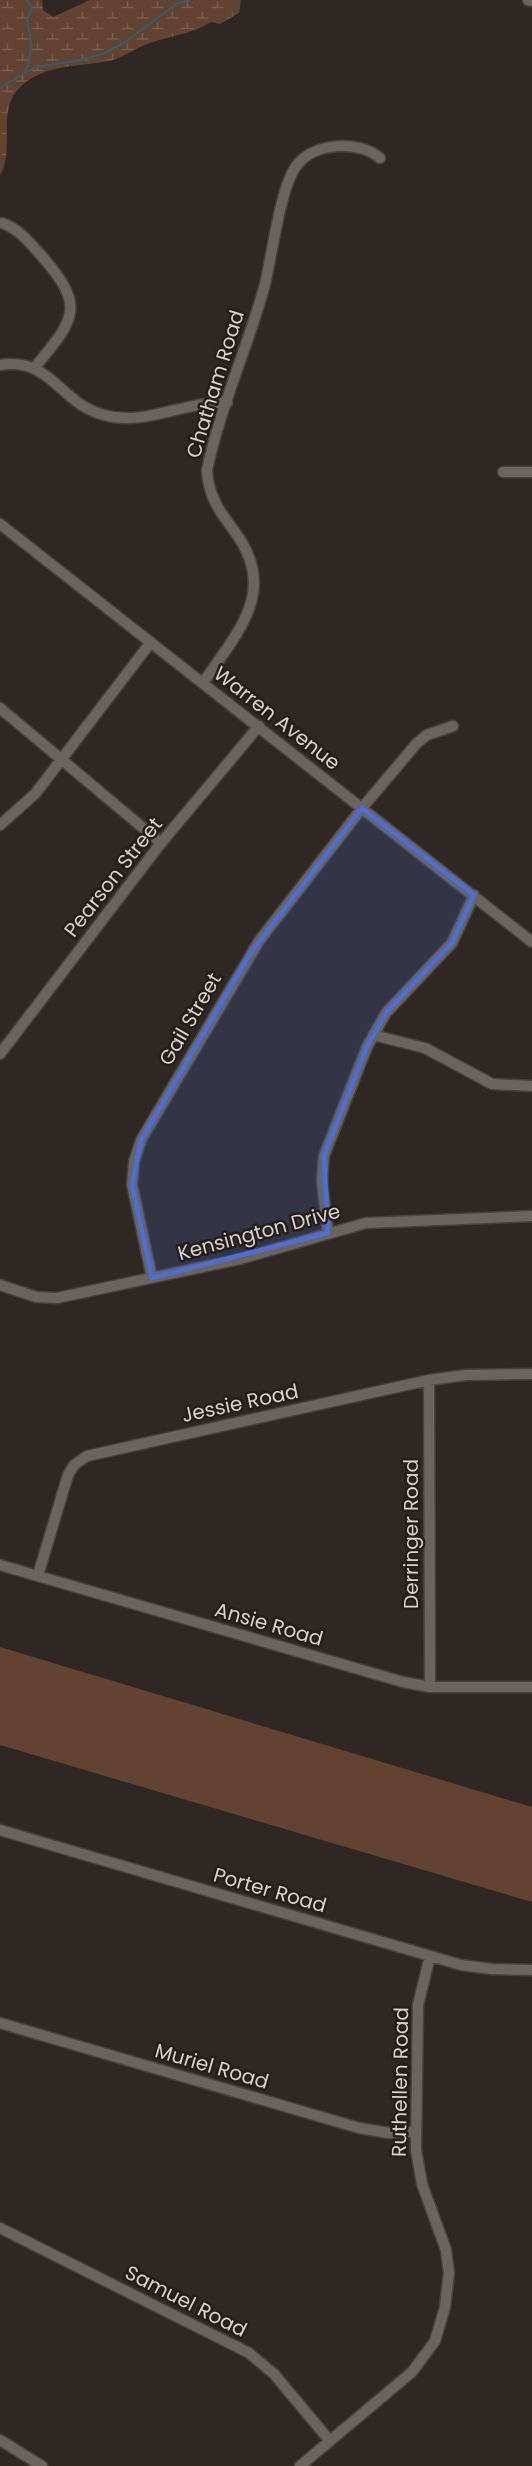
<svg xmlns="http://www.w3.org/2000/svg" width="532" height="2466" viewBox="0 0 532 2466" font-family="Poppins,sans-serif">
<defs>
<pattern id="wetland-marsh" width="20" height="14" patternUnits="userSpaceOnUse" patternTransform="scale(1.5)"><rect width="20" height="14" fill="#624230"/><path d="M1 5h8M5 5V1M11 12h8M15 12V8" fill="none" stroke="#785c4d"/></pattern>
</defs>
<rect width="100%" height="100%" fill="#2e2724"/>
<!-- wetland -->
<path fill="url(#wetland-marsh)" d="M 0,0 L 42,0 L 43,10 L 53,17 L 90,0 L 241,0 L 239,13 L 220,24 L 211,22 C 191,35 163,37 142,46 C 132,51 123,57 113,60 C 79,68 36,62 13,96 C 0,121 14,151 0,176 Z"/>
<!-- green -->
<path fill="#624230" d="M 0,1647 L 532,1807 L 532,1902 L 0,1745 Z"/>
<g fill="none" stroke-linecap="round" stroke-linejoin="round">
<!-- stream -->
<path stroke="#316072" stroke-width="2" d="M 25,73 C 33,51 32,41 27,19 L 32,8 L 27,0
M 0,88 L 35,67 L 82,60 L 105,53 L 125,42 L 178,3 L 190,0"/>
<!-- street casing -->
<g stroke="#48423f" stroke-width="13">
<path id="street" d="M 528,0 L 532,1
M 2,223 C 19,229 28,241 40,254 C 86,306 76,318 35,367
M 0,365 C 52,357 60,404 104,415 C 145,427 186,400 227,403
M 503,472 L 532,472
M 0,524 L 532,942
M 203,683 C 237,632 279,592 235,532 C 220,512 208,496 207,470 C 220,408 247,349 264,288 C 272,258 280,186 297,165 C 315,142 359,140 380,158
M 0,708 L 161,843
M 0,825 L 35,794 L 151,642
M 373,1035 L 425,1048 L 492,1084 L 532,1086
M 0,1054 L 161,843 L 259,726
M 328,1233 L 322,1181 L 324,1156 L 367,1047 L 386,1013 L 452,943 L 474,895
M 152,1278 L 132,1185 L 134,1162 L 141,1140 L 259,941 L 362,808 L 417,743 L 427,735 L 453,726
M 0,1285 L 36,1297 L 57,1298 L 240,1259 L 366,1223 L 532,1216
M 429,1380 L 430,1687
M 0,1565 L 403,1682 L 430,1687 L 532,1687
M 38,1575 L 68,1475 L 74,1465 L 87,1456 L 429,1380 L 466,1375 L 532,1374
M 0,1830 L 461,1965 L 492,1969 L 532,1970
M 0,2023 L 359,2128 L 389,2133 L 415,2132
M 0,2228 L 249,2353 L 274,2374 L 330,2441
M 0,2440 L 42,2466
M 300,2466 L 412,2372 L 435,2341 L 445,2307 L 449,2273 L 446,2250 L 422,2184 L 416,2150 L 418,2005 L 430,1956"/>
</g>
<!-- street -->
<use href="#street" stroke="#6a635f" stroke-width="10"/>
</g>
<!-- marked area -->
<path fill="#4b6fd6" fill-opacity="0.2" stroke="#4b6fd6" stroke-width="4.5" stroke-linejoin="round" d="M 362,808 L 474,895 L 452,943 L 386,1013 L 367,1047 L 324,1156 L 328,1233 L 152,1278 L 132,1185 L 141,1140 L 251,952 Z"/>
<g text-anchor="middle" stroke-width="5" stroke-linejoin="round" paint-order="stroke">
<!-- street labels -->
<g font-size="20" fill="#d6d1cf" stroke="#241e1a">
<text transform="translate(215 384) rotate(-73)" y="7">Chatham Road</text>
<text transform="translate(277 718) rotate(38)" y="7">Warren Avenue</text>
<text transform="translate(113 877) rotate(-52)" y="7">Pearson Street</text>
<text transform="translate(190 1019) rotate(-60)" y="7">Gail Street</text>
<text transform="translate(259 1232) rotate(-15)" y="7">Kensington Drive</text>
<text transform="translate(240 1403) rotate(-12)" y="7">Jessie Road</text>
<text transform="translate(411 1534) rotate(-90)" y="7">Derringer Road</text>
<text transform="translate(269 1624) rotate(16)" y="7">Ansie Road</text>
<text transform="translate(270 1890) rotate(16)" y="7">Porter Road</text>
<text transform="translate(212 2066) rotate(16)" y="7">Muriel Road</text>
<text transform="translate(400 2082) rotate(-89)" y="7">Ruthellen Road</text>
<text transform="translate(186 2301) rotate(27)" y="7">Samuel Road</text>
</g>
</g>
</svg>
